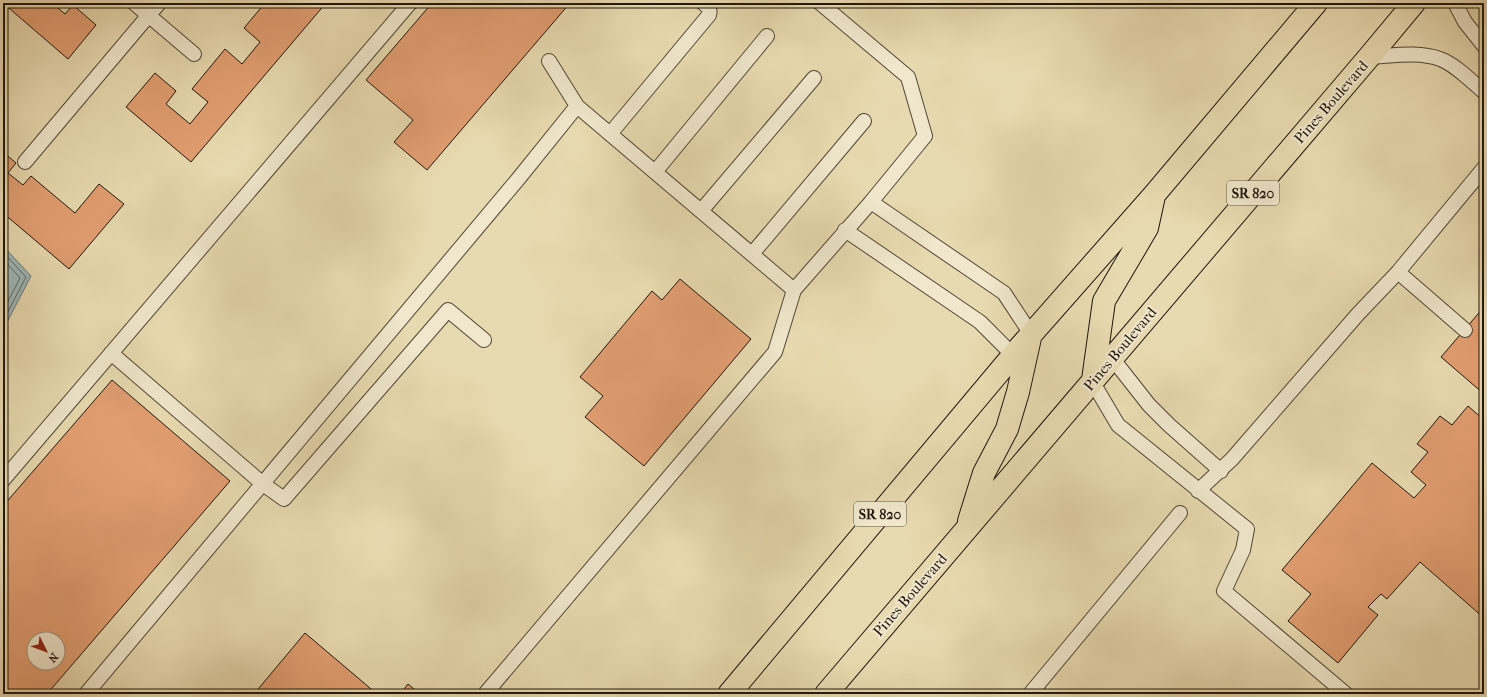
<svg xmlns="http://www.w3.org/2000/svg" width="1487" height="697" viewBox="0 0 1487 697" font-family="'IM FELL French Canon',serif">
<rect width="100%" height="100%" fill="#e8dab0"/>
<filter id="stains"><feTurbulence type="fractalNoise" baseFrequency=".005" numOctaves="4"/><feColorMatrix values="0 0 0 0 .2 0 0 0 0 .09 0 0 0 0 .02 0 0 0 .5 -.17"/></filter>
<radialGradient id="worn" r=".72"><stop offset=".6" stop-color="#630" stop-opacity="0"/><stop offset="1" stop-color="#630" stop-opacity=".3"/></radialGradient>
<!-- water -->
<path fill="#9db7b8" stroke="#6b7774" d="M 3,246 L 31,276 L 3,330 Z"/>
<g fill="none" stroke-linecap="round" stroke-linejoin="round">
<!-- shore -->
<path stroke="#5e6663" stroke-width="1" d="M 3,252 L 26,277 L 3,321
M 3,259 L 20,278 L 3,311"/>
</g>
<!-- building -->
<path fill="#e19e71" stroke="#1f160e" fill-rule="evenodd" d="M 3,3 L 52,3 L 65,14 L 73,5 L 96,25 L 68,59 Z
M 265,3 L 326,3 L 191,162 L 126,107 L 155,73 L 176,91 L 166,104 L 190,124 L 208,102 L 192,89 L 225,49 L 242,64 L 260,42 L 244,28 Z
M 432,3 L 570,3 L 427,170 L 394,142 L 413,120 L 366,80 Z
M 3,152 L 16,163 L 8,173 L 23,185 L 31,176 L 75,213 L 99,184 L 124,204 L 69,269 L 3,213 Z
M 680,279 L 751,339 L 644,466 L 585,417 L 603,396 L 580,377 L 652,291 L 662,300 Z
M 1484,307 L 1484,394 L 1441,357 Z
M 112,380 L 230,481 L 47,694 L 3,694 L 3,506 ZM 34,639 L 58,639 L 58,663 L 34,663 Z
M 1468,406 L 1484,420 L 1484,618 L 1420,562 L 1387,599 L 1381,594 L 1368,607 L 1378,615 L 1338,663 L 1288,621 L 1311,594 L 1282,570 L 1372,463 L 1414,498 L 1426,485 L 1411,472 L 1428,452 L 1417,444 L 1440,416 L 1452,425 Z
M 305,633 L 377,694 L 254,694 Z
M 408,684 L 420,694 L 400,694 Z"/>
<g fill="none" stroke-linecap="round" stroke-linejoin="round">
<!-- service casing -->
<g stroke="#514736" stroke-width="16">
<path id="service" d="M 134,3 L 194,54
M 1455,3 L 1465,22 L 1484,46
M 1369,57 C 1392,56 1418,51 1440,59 C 1456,65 1471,81 1484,92
M 549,61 L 577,106 L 794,290
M 610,134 L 709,15 C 711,9 708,7 703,3
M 25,162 L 159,3
M 655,172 L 767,36
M 871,202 L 1004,293 L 1031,334
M 701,211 L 814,78
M 845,230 L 980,322 L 1013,355
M 752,254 L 864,121
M 1398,272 L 1465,330
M 111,353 L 263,484 L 284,499 L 448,310 L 484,340
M 1112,358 L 1149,405 L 1169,425 L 1221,471
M 1092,381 L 1118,425 L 1247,529 L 1243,550 L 1224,591 L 1346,694
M 3,480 L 410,3
M 1198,491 L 1232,459 L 1358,314 L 1398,272 L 1484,168
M 86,694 L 519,178 L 577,106
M 485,694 L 775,352 L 794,290 L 871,202 L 925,136 L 908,77 L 820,3
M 1030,694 L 1180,513"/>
</g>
<!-- trunk casing -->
<g stroke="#1f160e" stroke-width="24">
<path id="trunk" d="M 1093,380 L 1104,301 L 1147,228 L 1154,196
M 969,521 L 984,473 L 1007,429 L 1018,392 L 1030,338
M 729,694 L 1020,347 L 1154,195 L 1316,3
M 826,694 L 1369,57 L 1414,3"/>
</g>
<!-- service -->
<use href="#service" stroke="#f0e7cc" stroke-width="14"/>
<!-- trunk -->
<use href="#trunk" stroke="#e8dab0" stroke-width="22"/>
</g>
<g text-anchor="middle" stroke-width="4" stroke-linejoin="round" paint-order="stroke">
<!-- shield labels -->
<g fill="#f0e7cc" stroke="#5e5547" stroke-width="1">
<rect x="1227" y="181" width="52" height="24" rx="3"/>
<rect x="854" y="502" width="52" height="24" rx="3"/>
</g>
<g font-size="14" font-weight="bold" fill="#1f160e">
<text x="1253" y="198">SR 820</text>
<text x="880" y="519">SR 820</text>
</g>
<!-- street labels -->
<g font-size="15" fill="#1f160e" stroke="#f0e7cc">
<text transform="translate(1331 102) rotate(-49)" y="5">Pines Boulevard</text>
<text transform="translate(1120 349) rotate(-50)" y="5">Pines Boulevard</text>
<text transform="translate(910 595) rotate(-49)" y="5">Pines Boulevard</text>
</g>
</g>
<!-- margin -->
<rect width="1487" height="697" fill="none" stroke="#e8dab0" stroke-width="16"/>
<rect x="4" y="4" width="1479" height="689" fill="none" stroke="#1f160e" stroke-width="2"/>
<rect x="8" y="8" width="1471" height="681" fill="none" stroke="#1f160e"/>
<!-- north arrow -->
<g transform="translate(46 651) rotate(132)"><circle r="19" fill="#f0e7cc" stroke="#9c9380"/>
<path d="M0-3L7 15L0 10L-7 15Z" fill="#8f2418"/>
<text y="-6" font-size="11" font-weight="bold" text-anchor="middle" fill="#1f160e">N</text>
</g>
<rect width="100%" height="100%" filter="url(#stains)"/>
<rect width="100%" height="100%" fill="url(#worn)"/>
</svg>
